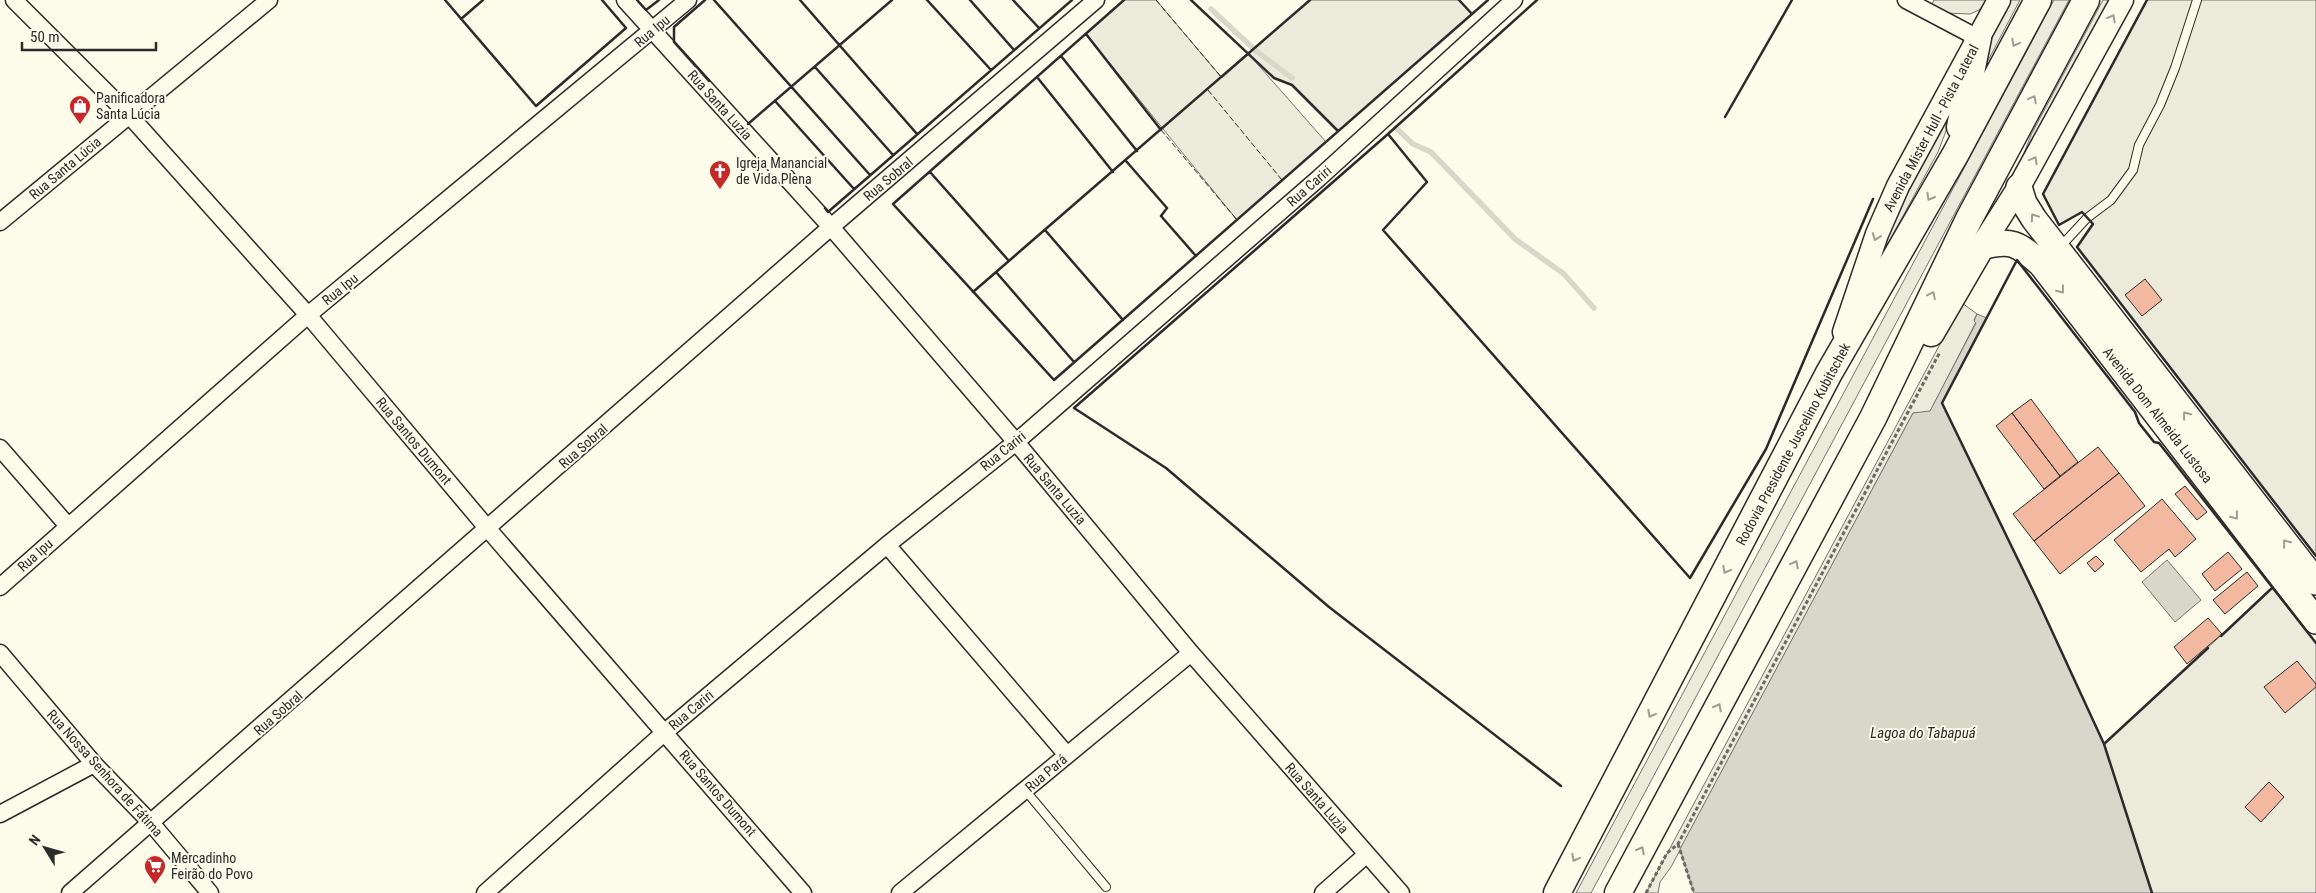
<svg xmlns="http://www.w3.org/2000/svg" width="2316" height="893" viewBox="0 0 2316 893" font-family="'Roboto Condensed',sans-serif">
<rect width="100%" height="100%" fill="#fdfbea"/>
<!-- green -->
<path fill="#ecebdb" stroke="#74746e" d="M 1124,0 L 1156,0 L 1222,78 L 1310,0 L 1459,0 L 1472,14 L 1338,131 L 1292,85 L 1274,78 L 1253,59 L 1326,142 L 1237,220 L 1086,34 Z
M 2009,0 L 2020,0 L 1982,72 L 1981,59 Z
M 2054,0 L 2069,0 L 1591,893 L 1576,893 Z
M 2103,0 L 2112,0 L 2021,161 L 2031,135 Z
M 2147,0 L 2316,0 L 2316,556 L 2077,247 L 2092,224 L 2082,212 L 2059,225 L 2043,194 Z
M 1947,116 L 1946,131 L 1938,152 L 1880,258 L 1888,224 Z
M 2272,588 L 2316,643 L 2316,893 L 2152,893 L 2104,744 Z"/>
<!-- parking -->
<path fill="#eceadb" stroke="#74746e" d="M 1934,0 L 1987,0 L 1979,10 L 1970,14 L 1944,13 L 1931,7 Z
M 1962,303 L 1977,314 L 1974,320 L 1976,322 L 1930,412 L 1913,413 L 1671,867 L 1660,882 L 1658,893 L 1646,893 Z"/>
<!-- water -->
<path fill="#d8d7c9" stroke="#74746e" d="M 1977,314 L 1987,318 L 1942,403 L 2039,603 L 2104,744 L 2152,893 L 1694,893 L 1680,849 L 1913,413 L 1930,411 L 1976,323 L 1974,321 Z
M 2167,560 L 2201,600 L 2175,622 L 2142,582 Z"/>
<g fill="none" stroke-linecap="round" stroke-linejoin="round">
<!-- stream -->
<path stroke="#d8d7c9" stroke-width="5.5" d="M 1211,9 L 1255,50 L 1292,78
M 1396,128 L 1413,144 L 1431,152 L 1515,239 L 1564,274 L 1594,308"/>
</g>
<!-- building -->
<path fill="#f2b8a0" stroke="#2b2b2b" d="M 2145,279 L 2162,300 L 2142,316 L 2125,295 Z
M 2031,399 L 2078,462 L 2060,476 L 2012,413 Z
M 2012,413 L 2060,476 L 2044,489 L 1996,426 Z
M 2098,447 L 2119,473 L 2034,541 L 2013,514 Z
M 2119,473 L 2145,506 L 2060,574 L 2034,541 Z
M 2185,486 L 2207,512 L 2197,520 L 2175,494 Z
M 2162,499 L 2196,539 L 2175,557 L 2169,549 L 2141,572 L 2114,540 Z
M 2228,552 L 2242,569 L 2215,591 L 2202,574 Z
M 2096,556 L 2104,564 L 2095,572 L 2087,563 Z
M 2247,572 L 2258,586 L 2225,614 L 2213,600 Z
M 2208,618 L 2222,634 L 2187,664 L 2174,647 Z
M 2297,661 L 2316,684 L 2316,687 L 2285,713 L 2264,687 Z
M 2269,782 L 2284,797 L 2261,822 L 2245,807 Z"/>
<g fill="none" stroke-linecap="round" stroke-linejoin="round">
<!-- service casing -->
<g stroke="#2b2b2b" stroke-width="10">
<path id="service" d="M 2061,246 L 2087,218 L 2111,200 L 2133,170 L 2139,145 L 2160,105 L 2175,68 L 2197,0
M 1025,790 L 1106,887"/>
</g>
<!-- minor casing -->
<g stroke="#2b2b2b" stroke-width="19">
<path id="minor" d="M 14,0 L 129,115 L 308,315 L 488,529 L 803,893
M 625,0 L 831,227 L 1016,442 L 1191,653 L 1401,893
M 1906,0 L 1978,38
M 0,222 L 269,0
M 0,448 L 68,526
M 887,545 L 1067,755
M 0,587 L 308,315 L 688,0
M 0,653 L 94,764 L 152,824 L 210,893
M 0,814 L 94,764
M 70,893 L 831,227 L 1096,0
M 485,893 L 665,732 L 887,545 L 1016,442 L 1319,178 L 1514,0
M 900,893 L 1191,653
M 1323,893 L 1366,855"/>
</g>
<!-- secondary casing -->
<g stroke="#2b2b2b" stroke-width="25">
<path id="secondary" d="M 1981,247 L 2019,187 L 2122,0
M 1844,332 L 1877,234 L 1898,186 L 1999,0"/>
</g>
<!-- primary casing -->
<g stroke="#2b2b2b" stroke-width="28">
<path id="primary" d="M 2019,187 L 2024,203 L 2034,219 L 2316,582
M 1981,247 C 2012,239 2017,243 2041,264 L 2316,621"/>
</g>
<!-- trunk casing -->
<g stroke="#2b2b2b" stroke-width="29">
<path id="trunk" d="M 1960,127 L 1978,38
M 1931,333 L 1981,247
M 1557,893 L 1829,373 L 1955,155 L 2038,0
M 1618,893 L 1873,418 L 1969,219 L 2086,0"/>
</g>
<!-- path -->
<path stroke="#6a6964" stroke-width="3" stroke-dasharray="4 2.5" stroke-linecap="butt" d="M 1678,844 L 1694,893
M 1646,893 L 1667,853 L 1678,844 L 1940,352"/>
<!-- service -->
<use href="#service" stroke="#fdfbea" stroke-width="8"/>
<!-- minor -->
<use href="#minor" stroke="#fdfbea" stroke-width="16"/>
<!-- secondary -->
<use href="#secondary" stroke="#fdfbea" stroke-width="22"/>
<!-- primary -->
<use href="#primary" stroke="#fdfbea" stroke-width="25"/>
<!-- trunk -->
<use href="#trunk" stroke="#fdfbea" stroke-width="26"/>
<!-- fence -->
<path stroke="#2b2b2b" stroke-width="1" stroke-dasharray="6 2.5" stroke-linecap="butt" d="M 1156,0 L 1222,78
M 1208,90 L 1282,180
M 1161,130 L 1237,220"/>
<!-- wall -->
<path stroke="#2b2b2b" stroke-width="2.5" d="M 445,0 L 536,106 L 626,28 L 602,0
M 637,0 L 646,10 L 659,0
M 705,0 L 674,27 L 674,42 L 709,81
M 714,0 L 870,175
M 800,0 L 917,134
M 927,0 L 991,70
M 970,0 L 1014,50
M 1013,0 L 1039,28
M 1124,0 L 893,204 L 1054,380 L 1488,0
M 1191,0 L 1274,78 L 1292,85 L 1338,131
M 1459,0 L 1472,14
M 2147,0 L 2043,194 L 2059,225 L 2082,212 L 2093,224 L 2077,247 L 2316,556
M 461,19 L 483,0
M 1086,34 L 1161,130
M 1061,56 L 1137,151
M 815,67 L 893,155
M 1037,77 L 1113,172
M 775,101 L 854,189
M 1725,117 L 1792,0
M 748,124 L 892,0
M 1388,134 L 1537,0
M 1126,161 L 1167,208 L 1161,216 L 1196,256
M 930,172 L 1009,261
M 825,208 L 828,212 L 1072,0
M 1045,230 L 1123,320
M 996,272 L 1074,362
M 973,292 L 1310,0
M 2221,636 L 2272,588
M 2104,744 L 2208,648
M 1561,786 L 1329,607 L 1166,468 L 1074,408 L 1388,134 L 1427,182 L 1383,230 L 1690,578 L 1766,449 L 1873,199
M 2152,893 L 2104,744 L 2039,603 L 1942,403 L 2017,260 L 2135,412 L 2139,423 L 2154,442 L 2159,443 L 2316,643"/>
</g>
<!-- one-way arrows -->
<defs><path id="oneway-chevron" d="M-2-3.5L2.5 0L-2 3.5" fill="none" stroke-width="1.6" stroke-linecap="round" stroke-linejoin="round" transform="scale(1.25)"/></defs>
<g stroke="#9e9d94">
<use href="#oneway-chevron" transform="translate(2112 18) rotate(-61)"/>
<use href="#oneway-chevron" transform="translate(2015 43) rotate(118)"/>
<use href="#oneway-chevron" transform="translate(2033 99) rotate(-62)"/>
<use href="#oneway-chevron" transform="translate(2034 160) rotate(-61)"/>
<use href="#oneway-chevron" transform="translate(1930 197) rotate(120)"/>
<use href="#oneway-chevron" transform="translate(2034 217) rotate(-124)"/>
<use href="#oneway-chevron" transform="translate(1876 237) rotate(110)"/>
<use href="#oneway-chevron" transform="translate(2061 290) rotate(52)"/>
<use href="#oneway-chevron" transform="translate(1932 295) rotate(-64)"/>
<use href="#oneway-chevron" transform="translate(2186 415) rotate(-128)"/>
<use href="#oneway-chevron" transform="translate(2235 516) rotate(52)"/>
<use href="#oneway-chevron" transform="translate(2286 543) rotate(-128)"/>
<use href="#oneway-chevron" transform="translate(1795 564) rotate(-62)"/>
<use href="#oneway-chevron" transform="translate(1726 570) rotate(118)"/>
<use href="#oneway-chevron" transform="translate(1718 707) rotate(-62)"/>
<use href="#oneway-chevron" transform="translate(1651 714) rotate(118)"/>
<use href="#oneway-chevron" transform="translate(1641 850) rotate(-62)"/>
<use href="#oneway-chevron" transform="translate(1575 858) rotate(118)"/>
</g>
<!-- icons -->
<defs>
<g id="shop-pin" transform="scale(1.125)"><path d="M0 17L-7.5 6A9.5 9.5 0 1 1 7.5 6Z" fill="#c62828" stroke="#fdfbea"/><path d="M-5-2.5h2.3a2.7 3.5 0 0 1 5.4 0H5L5.5 6h-11ZM-1.5-2.5h3a1.5 2.3 0 0 0-3 0Z" fill="#fff"/></g>
<g id="church-pin" transform="scale(1.125)"><path d="M0 17L-7.5 6A9.5 9.5 0 1 1 7.5 6Z" fill="#c62828" stroke="#fdfbea"/><path d="M-1.2-6h2.4v3.5h3.3v2.4h-3.3V6h-2.4V-.1h-3.3v-2.4h3.3Z" fill="#fff"/></g>
<g id="supermarket-pin" transform="scale(1.125)"><path d="M0 17L-7.5 6A9.5 9.5 0 1 1 7.5 6Z" fill="#c62828" stroke="#fdfbea"/><path d="M-6-5.5h2.5l.6 2H6L4.5 2H-2.5L-4.4-4H-6ZM-1.5 3.2a1.3 1.3 0 1 0 .1 0ZM3 3.2a1.3 1.3 0 1 0 .1 0Z" fill="#fff"/></g>
</defs>
<g fill-rule="evenodd">
<use href="#shop-pin" x="80" y="106"/>
<use href="#church-pin" x="720" y="171"/>
<use href="#supermarket-pin" x="155" y="866"/>
</g>
<g text-anchor="middle" stroke-width="4" stroke-linejoin="round" paint-order="stroke">
<!-- street labels -->
<g font-size="14" fill="#2b2b2b" stroke="#fdfbea">
<text transform="translate(652 31) rotate(-40)" y="5">Rua Ipu</text>
<text transform="translate(720 105) rotate(48)" y="5">Rua Santa Luzia</text>
<text transform="translate(1931 128) rotate(-62)" y="5">Avenida Mister Hull - Pista Lateral</text>
<text transform="translate(65 168) rotate(-40)" y="5">Rua Santa Lúcia</text>
<text transform="translate(888 179) rotate(-40)" y="5">Rua Sobral</text>
<text transform="translate(1309 186) rotate(-41)" y="5">Rua Cariri</text>
<text transform="translate(340 289) rotate(-39)" y="5">Rua Ipu</text>
<text transform="translate(2158 415) rotate(52)" y="5">Avenida Dom Almeida Lustosa</text>
<text transform="translate(414 441) rotate(50)" y="5">Rua Santos Dumont</text>
<text transform="translate(1793 444) rotate(-62)" y="5">Rodovia Presidente Juscelino Kubitschek</text>
<text transform="translate(583 446) rotate(-41)" y="5">Rua Sobral</text>
<text transform="translate(1003 451) rotate(-39)" y="5">Rua Cariri</text>
<text transform="translate(1055 489) rotate(50)" y="5">Rua Santa Luzia</text>
<text transform="translate(35 555) rotate(-42)" y="5">Rua Ipu</text>
<text transform="translate(691 710) rotate(-40)" y="5">Rua Cariri</text>
<text transform="translate(278 713) rotate(-41)" y="5">Rua Sobral</text>
<text transform="translate(105 773) rotate(48)" y="5">Rua Nossa Senhora de Fátima</text>
<text transform="translate(1046 773) rotate(-40)" y="5">Rua Pará</text>
<text transform="translate(718 793) rotate(49)" y="5">Rua Santos Dumont</text>
<text transform="translate(1317 798) rotate(49)" y="5">Rua Santa Luzia</text>
</g>
<!-- poi labels -->
<g font-size="14" fill="#2b2b2b" stroke="#fdfbea" text-anchor="start">
<text x="96" y="103">Panificadora<tspan x="96" dy="16">Santa Lúcia</tspan></text>
<text x="736" y="168">Igreja Manancial<tspan x="736" dy="16">de Vida Plena</tspan></text>
<text x="171" y="863">Mercadinho<tspan x="171" dy="16">Feirão do Povo</tspan></text>
</g>
<!-- water labels -->
<g font-size="15" font-style="italic" fill="#2b2b2b" stroke="#fdfbea">
<text x="1923" y="738">Lagoa do Tabapuá</text>
</g>
</g>
<!-- north arrow -->
<g transform="translate(45 848) rotate(307)" stroke="#fdfbea" stroke-width="4" paint-order="stroke">
<path d="M0-4L9 19L0 12L-9 19Z" fill="#2b2b2b"/>
<text y="-8" font-size="14" font-weight="bold" text-anchor="middle" fill="#2b2b2b">N</text>
</g>
<!-- scale -->
<path d="M22 42v8h134v-8" fill="none" stroke="#2b2b2b" stroke-width="2.5"/>
<text x="30" y="42" font-size="15" fill="#2b2b2b" stroke="#fdfbea" stroke-width="4" paint-order="stroke">50 m</text>
</svg>
